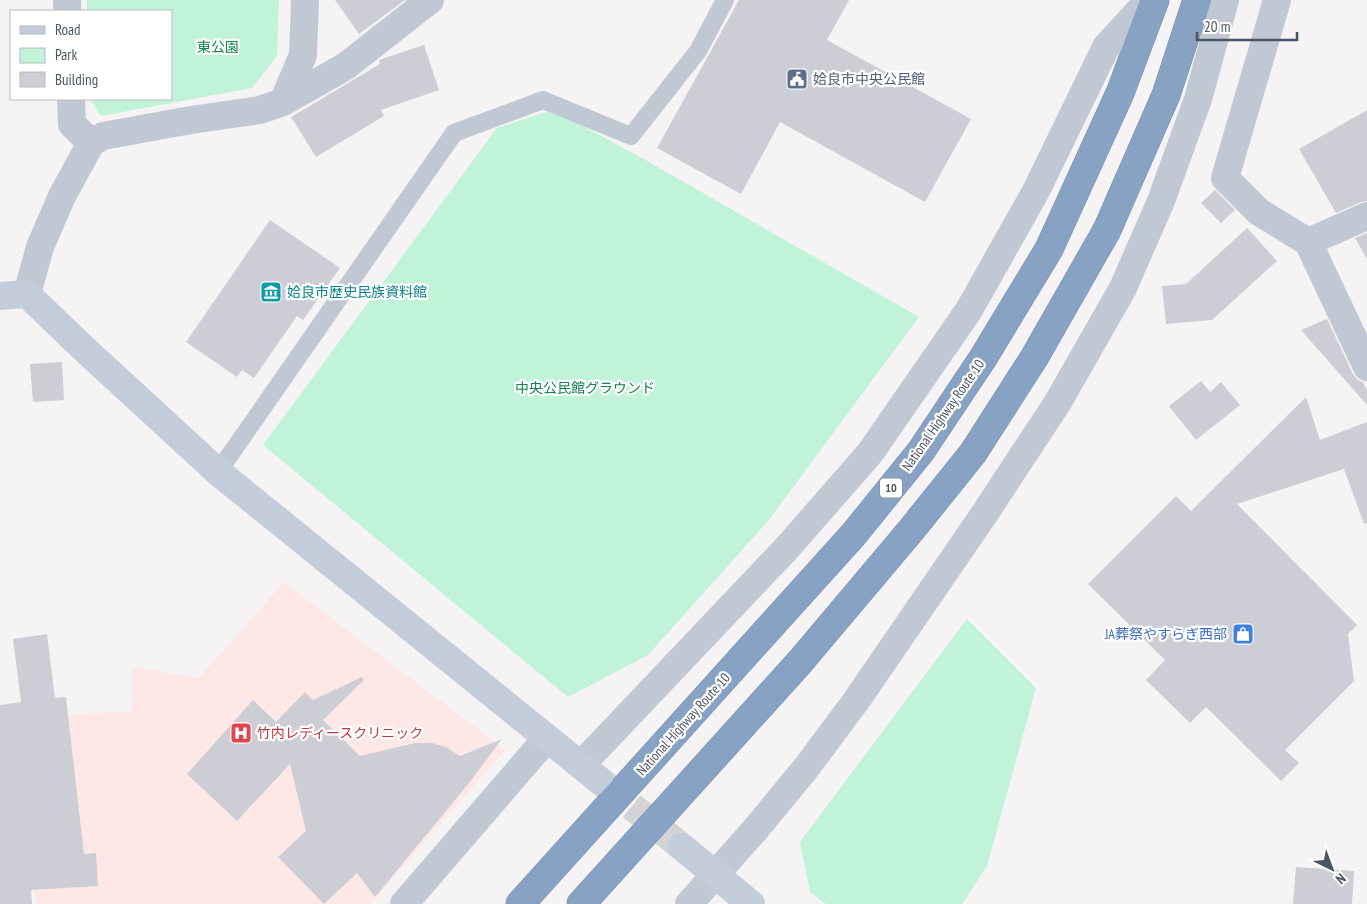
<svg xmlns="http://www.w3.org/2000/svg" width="1367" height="904" viewBox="0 0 1367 904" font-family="'PT Sans Narrow','Noto Sans JP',sans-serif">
<rect width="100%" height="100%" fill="#f5f3f3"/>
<!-- medical -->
<path fill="#fde8e5" d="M 284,582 L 505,750 L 370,904 L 36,904 L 0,716 L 131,712 L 133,667 L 199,678 Z"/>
<!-- green -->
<path fill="#c0f3d7" d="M 87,0 L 279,0 L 277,56 L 252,88 L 101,116 L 91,101 L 91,99 L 171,99 L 171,11 L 87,11 Z
M 553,110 L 642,158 L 919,317 L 768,521 L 648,655 L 568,697 L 263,445 L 497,128 Z
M 967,619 L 1036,688 L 987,866 L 962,904 L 826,904 L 810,892 L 800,842 Z"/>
<!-- building -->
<path fill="#cdced5" d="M 335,0 L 405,0 L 359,34 Z
M 739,0 L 849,0 L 827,40 L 971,119 L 925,202 L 780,122 L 741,194 L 657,148 Z
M 424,45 L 439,90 L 381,110 L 384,116 L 316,157 L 291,117 L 380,64 L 379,60 Z
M 1367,110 L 1367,201 L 1361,202 L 1336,213 L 1299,149 Z
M 1215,190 L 1235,210 L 1221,223 L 1201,203 Z
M 270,220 L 340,268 L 303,320 L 297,316 L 254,378 L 242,370 L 237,377 L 186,342 Z
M 1247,228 L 1277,261 L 1212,320 L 1166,324 L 1162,286 L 1186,284 Z
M 1367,233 L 1367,259 L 1355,238 Z
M 1327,319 L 1353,374 L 1358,380 L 1363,382 L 1367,391 L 1367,405 L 1301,330 Z
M 62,362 L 64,400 L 33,402 L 30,364 Z
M 1201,381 L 1210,392 L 1221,382 L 1240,405 L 1196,440 L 1169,406 Z
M 1306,397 L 1320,440 L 1367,422 L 1367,523 L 1364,524 L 1344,469 L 1237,504 L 1357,625 L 1348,634 L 1354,681 L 1285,750 L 1299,763 L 1281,781 L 1206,707 L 1190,723 L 1146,680 L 1165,660 L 1088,584 L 1176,496 L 1191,511 Z
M 47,634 L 55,698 L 66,697 L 84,854 L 96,853 L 98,886 L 31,890 L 32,904 L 0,904 L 0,705 L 21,702 L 13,639 Z
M 362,677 L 364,680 L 323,720 L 360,756 L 415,743 L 432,743 L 446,747 L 460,756 L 502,739 L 469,783 L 375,897 L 357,873 L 324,904 L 278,857 L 306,831 L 290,764 L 237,821 L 187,774 L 253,700 L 276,722 L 305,692 L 313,700 Z
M 1296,867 L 1354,871 L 1352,904 L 1293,904 Z"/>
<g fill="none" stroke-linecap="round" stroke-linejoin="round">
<!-- secondary-tunnel -->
<path stroke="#d3d3d6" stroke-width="28" stroke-dasharray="28 14" stroke-linecap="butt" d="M 599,780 L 682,847"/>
<!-- highway casing -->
<g stroke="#738cb0" stroke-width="29">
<path id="highway" d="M 520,904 L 854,534 L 921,451 L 983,358 L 1049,249 L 1120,93 L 1155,0
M 581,904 L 799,663 L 912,529 L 973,453 L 1034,358 L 1107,230 L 1166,95 L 1197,0"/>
</g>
<!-- lane -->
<path stroke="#c0c9d3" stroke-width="18" d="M 218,472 L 454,133 L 543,100 L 631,136 L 698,51 L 725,0"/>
<!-- street -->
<path stroke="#c0c9d3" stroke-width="28" d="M 67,0 L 67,11
M 1277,0 L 1225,178 L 1259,212 L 1308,242
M 71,99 L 72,124 L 91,143
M 283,102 L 346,66 L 430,0
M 1367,216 L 1308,242 L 1367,367
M 27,294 L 40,247 L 62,196 L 91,143 L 103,136 L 191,120 L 260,110 L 283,102 L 303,55 L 305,0
M 581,765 L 786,549 L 870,453 L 969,310 L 1036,191 L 1106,47 L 1149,0
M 404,904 L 547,738
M 689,904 L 754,831 L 806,768 L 856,701 L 985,513 L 1058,402 L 1123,288 L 1161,201 L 1198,99 L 1225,0"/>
<!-- secondary -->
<path stroke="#c3cdda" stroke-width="28" d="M 0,296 L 27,294 L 81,346 L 218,472 L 599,780
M 682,847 L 751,904"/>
<!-- highway -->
<use href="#highway" stroke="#88a2c4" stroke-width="28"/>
</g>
<!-- icons -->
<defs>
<g id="civic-square" transform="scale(1.125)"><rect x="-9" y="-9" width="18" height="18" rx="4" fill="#5c6f8a" stroke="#fff"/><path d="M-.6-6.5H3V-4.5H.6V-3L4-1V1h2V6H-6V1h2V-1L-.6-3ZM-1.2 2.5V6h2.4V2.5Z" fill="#fff"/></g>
<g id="museum-square" transform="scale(1.125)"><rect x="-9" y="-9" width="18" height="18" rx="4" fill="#0f9aa8" stroke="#fff"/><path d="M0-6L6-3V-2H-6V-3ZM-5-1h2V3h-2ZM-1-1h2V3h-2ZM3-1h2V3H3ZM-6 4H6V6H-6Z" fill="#fff"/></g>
<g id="shop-square" transform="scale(1.125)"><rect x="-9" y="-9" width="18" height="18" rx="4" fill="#3f7fe0" stroke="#fff"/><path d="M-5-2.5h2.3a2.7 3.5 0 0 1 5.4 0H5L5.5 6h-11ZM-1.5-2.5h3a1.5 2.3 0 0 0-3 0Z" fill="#fff"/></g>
<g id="hospital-square" transform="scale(1.125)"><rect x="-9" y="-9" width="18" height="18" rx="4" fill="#e0444e" stroke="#fff"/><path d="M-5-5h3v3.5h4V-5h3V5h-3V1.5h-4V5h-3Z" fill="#fff"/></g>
</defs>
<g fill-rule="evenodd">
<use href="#civic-square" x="797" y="79"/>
<use href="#museum-square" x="271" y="292"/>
<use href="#shop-square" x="1243" y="634"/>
<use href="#hospital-square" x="241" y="733"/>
</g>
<g text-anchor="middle" stroke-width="4.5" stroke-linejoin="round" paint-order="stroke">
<!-- shield labels -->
<rect fill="#fff" stroke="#808891" stroke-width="1" x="880" y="478.5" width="22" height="19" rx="4"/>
<g font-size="12" font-weight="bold" fill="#495562">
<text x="891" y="492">10</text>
</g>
<!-- park labels -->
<g font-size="14" fill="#118652" stroke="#fff">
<text x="218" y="52">東公園</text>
<text x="585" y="393">中央公民館グラウンド</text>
</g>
<!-- service labels -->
<g font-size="14" fill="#4e5e75" stroke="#fff" text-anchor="start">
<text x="813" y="84">姶良市中央公民館</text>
</g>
<!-- culture labels -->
<g font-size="14" fill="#0d838f" stroke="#fff" text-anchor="start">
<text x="287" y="297">姶良市歴史民族資料館</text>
</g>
<!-- street labels -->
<g font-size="14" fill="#495562" stroke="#fff">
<text transform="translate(943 415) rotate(-55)" y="5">National Highway Route 10</text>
<text transform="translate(683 724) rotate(-48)" y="5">National Highway Route 10</text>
</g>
<!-- shop labels -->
<g font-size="14" fill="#366cbe" stroke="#fff" text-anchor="end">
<text x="1227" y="639">JA葬祭やすらぎ西部</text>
</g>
<!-- health labels -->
<g font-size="14" fill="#be3a42" stroke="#fff" text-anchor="start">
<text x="257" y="738">竹内レディースクリニック</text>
</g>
</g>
<!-- legend -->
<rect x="10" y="10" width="162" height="90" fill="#ffffff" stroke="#b6bbc0"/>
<rect x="20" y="26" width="25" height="8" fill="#c3cdda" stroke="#b6bbc0"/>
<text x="55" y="35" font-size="15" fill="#495562">Road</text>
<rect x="20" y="48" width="25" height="15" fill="#c0f3d7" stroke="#b6bbc0"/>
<text x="55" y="60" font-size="15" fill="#495562">Park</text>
<rect x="20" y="72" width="25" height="15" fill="#cdced5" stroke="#b6bbc0"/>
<text x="55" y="85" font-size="15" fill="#495562">Building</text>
<!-- north arrow -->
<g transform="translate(1332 869) rotate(138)" stroke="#ffffff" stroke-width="4" paint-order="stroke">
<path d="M0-4L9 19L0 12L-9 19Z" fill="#495562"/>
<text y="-8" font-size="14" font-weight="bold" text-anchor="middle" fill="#495562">N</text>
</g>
<!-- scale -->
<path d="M1197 32v8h100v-8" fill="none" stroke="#495562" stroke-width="2.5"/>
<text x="1204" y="32" font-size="15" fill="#495562" stroke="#ffffff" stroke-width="4" paint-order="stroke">20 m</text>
</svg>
